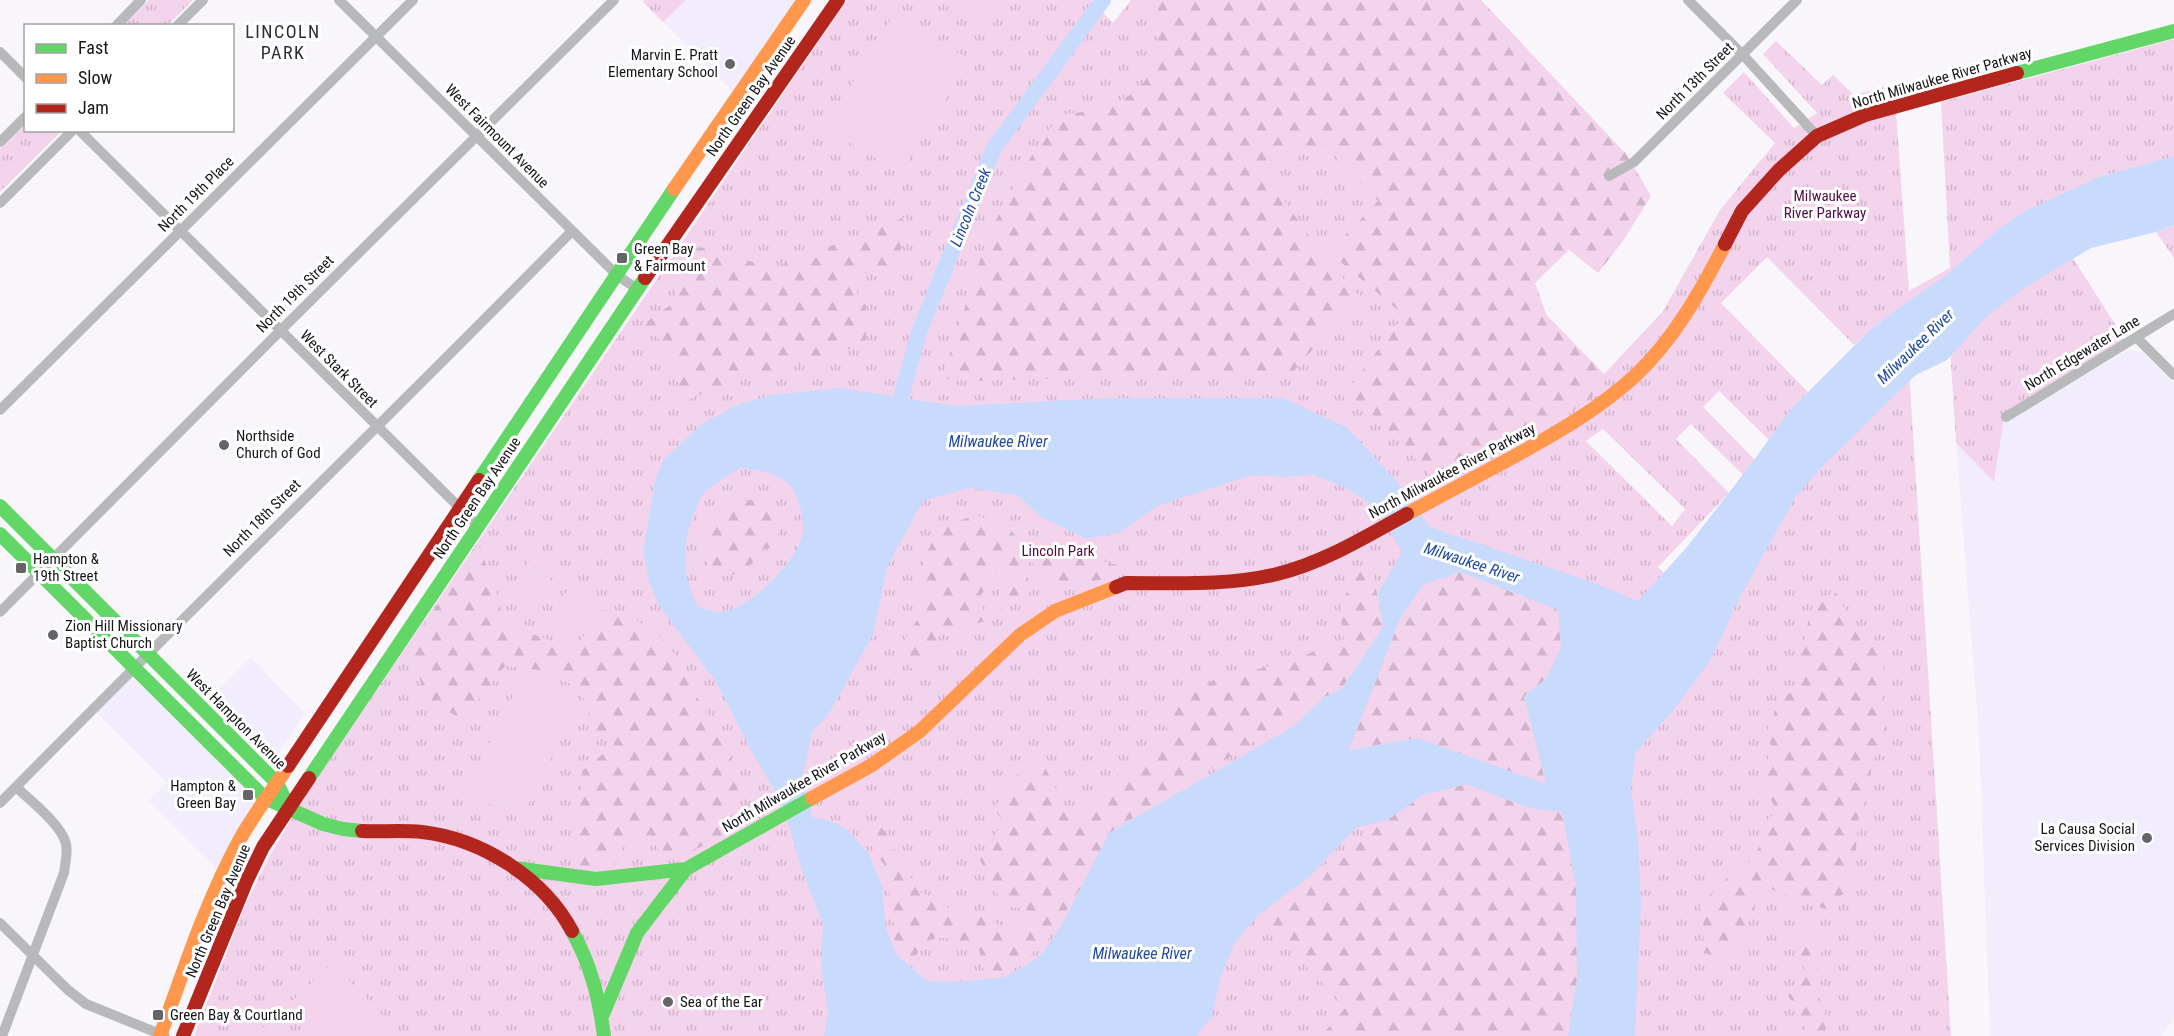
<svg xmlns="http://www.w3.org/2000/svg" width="2174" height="1036" viewBox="0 0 2174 1036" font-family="'Roboto Condensed',sans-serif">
<defs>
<pattern id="grass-tufts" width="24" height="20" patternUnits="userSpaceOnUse" patternTransform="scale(1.5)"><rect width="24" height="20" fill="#f4d3ed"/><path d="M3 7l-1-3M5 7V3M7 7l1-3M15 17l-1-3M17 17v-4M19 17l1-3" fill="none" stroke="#d0b4cb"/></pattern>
<pattern id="forest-firs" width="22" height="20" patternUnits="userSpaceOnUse" patternTransform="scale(1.5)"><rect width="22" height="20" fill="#f4d3ed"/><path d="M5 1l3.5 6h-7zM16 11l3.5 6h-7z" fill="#d0b4cb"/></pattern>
</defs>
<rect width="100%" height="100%" fill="#f8f6fb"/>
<!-- built -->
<path fill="#f1edfc" d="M 641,0 L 799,0 L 735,94 Z
M 2130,349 L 2145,354 L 2174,383 L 2174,1018 L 2162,1036 L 1990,1036 L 1979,735 L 1956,443 L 1994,481 L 2003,423 Z
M 251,657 L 305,714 L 274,759 L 211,698 Z
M 134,668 L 265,798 L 222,875 L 149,800 L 167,783 L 93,709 Z"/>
<!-- grass -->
<path fill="url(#grass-tufts)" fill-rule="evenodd" d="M 149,0 L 193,0 L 168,25 L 124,25 Z
M 645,0 L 686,0 L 663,22 L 643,2 Z
M 847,0 L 1091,0 L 1113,23 L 1131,0 L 1474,0 L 1627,155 L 1541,241 L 1499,266 L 1604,374 L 1663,311 L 1720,210 L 1775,143 L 1723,93 L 1744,72 L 1794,128 L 1817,113 L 1763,54 L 1776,41 L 1822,85 L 1833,75 L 1854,95 L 1894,84 L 1909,291 L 1950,268 L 1941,102 L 2174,39 L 2174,157 L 2099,177 L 2091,248 L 2073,258 L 2125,340 L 2005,412 L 1994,482 L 1956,443 L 1950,347 L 1881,321 L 1854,345 L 1767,257 L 1721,303 L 1808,392 L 1769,440 L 1719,391 L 1703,407 L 1755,460 L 1743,475 L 1691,424 L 1676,439 L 1729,493 L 1658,567 L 1666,575 L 1909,370 L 1951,1036 L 194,1036 L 244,908 L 268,859 L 308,791 ZM 1603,429 L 1685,509 L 1672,526 L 1586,441 Z
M 25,123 L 26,130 L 62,131 L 0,192 L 0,149 Z
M 2174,225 L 2174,258 L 2156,232 Z"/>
<!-- forest -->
<path fill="url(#forest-firs)" d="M 1154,0 L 1481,0 L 1627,155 L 1651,196 L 1623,241 L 1598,273 L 1569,250 L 1535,283 L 1547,316 L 1604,374 L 1590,399 L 1530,440 L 1440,486 L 1376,417 L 1343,397 L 1404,315 L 1337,259 L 1334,247 L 1378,201 L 1325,145 L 1279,150 L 1263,170 L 1328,263 L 1359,295 L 1294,371 L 971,381 L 942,378 L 988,235 L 1026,164 L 1060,115 L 1104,109 L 1139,90 L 1160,56 Z
M 905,217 L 910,228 L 889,276 L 853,272 L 858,297 L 866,305 L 866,344 L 711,389 L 686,401 L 659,339 L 642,325 L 672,304 L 688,264 L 687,253 L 700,247 L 774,268 Z
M 758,499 C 782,514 784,519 776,547 L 762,549 C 750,573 734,576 710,578 L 704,530 L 732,502 Z
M 976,515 L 1007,526 L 1020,541 L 1117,565 L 1114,578 L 1051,587 L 1031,561 L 1026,565 L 1030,592 L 1002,612 L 999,589 L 1010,576 L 1004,563 L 981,595 L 985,621 L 937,637 L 930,660 L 920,674 L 895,656 L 917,620 L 925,556 L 940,527 Z
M 478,543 L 499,599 L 502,623 L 575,649 L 601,610 L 624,611 L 668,643 L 741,778 L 734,810 L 722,839 L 690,851 L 659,851 L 649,835 L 624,846 L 610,871 L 575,866 L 582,771 L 614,745 L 608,735 L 594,731 L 580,688 L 538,670 L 505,666 L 464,718 L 430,705 L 408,649 Z
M 1370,557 L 1383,627 L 1342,688 L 1323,698 L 1109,833 L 1082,886 L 1048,939 L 1005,977 L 984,972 L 978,944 L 945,938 L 936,938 L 922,942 L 914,961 L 898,950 L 893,936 L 895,927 L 888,907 L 891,899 L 885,877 L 885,866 L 866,838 L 881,826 L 919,891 L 959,914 L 980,914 L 1016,934 L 1025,924 L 1030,915 L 1025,908 L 1005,907 L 980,860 L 1003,821 L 994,809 L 1012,778 L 1042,762 L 1072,819 L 1126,766 L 1167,739 L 1164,715 L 1187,695 L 1205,683 L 1295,659 L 1344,639 L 1340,614 L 1351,578 Z
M 1460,572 L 1558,610 L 1561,647 L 1547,678 L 1524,697 L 1546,785 L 1417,738 L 1349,750 L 1400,619 L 1423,585 Z
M 1836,593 L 1854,626 L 1864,637 L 1884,649 L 1882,707 L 1880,717 L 1887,728 L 1885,743 L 1871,763 L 1871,784 L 1859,814 L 1854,871 L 1843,894 L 1825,909 L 1762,886 L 1757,896 L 1754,911 L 1737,947 L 1723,957 L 1703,953 L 1704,926 L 1700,915 L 1700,902 L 1721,886 L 1731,873 L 1746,867 L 1760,846 L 1768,819 L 1777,812 L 1763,784 L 1771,745 L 1767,733 L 1777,705 L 1796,687 C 1791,664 1797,665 1803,645 C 1810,622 1806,598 1836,593 Z
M 1466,784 L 1529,808 L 1562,811 L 1576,886 L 1577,979 L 1568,1036 L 1321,1036 L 1346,1007 L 1258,915 L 1357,840 L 1423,795 Z
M 1805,930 L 1810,930 L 1822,948 L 1815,989 L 1825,1010 L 1826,1036 L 1806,1036 L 1802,1018 L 1788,996 C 1809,975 1808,969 1793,944 L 1795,937 Z"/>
<!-- pitch -->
<path fill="#f4d3ed" d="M 937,0 L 1007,0 L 988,32 Z
M 894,14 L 970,60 L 901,173 L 825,128 Z
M 531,558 L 554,574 L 528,612 L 505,596 Z
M 571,585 L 595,602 L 568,640 L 545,624 Z
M 523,676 L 578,704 L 521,819 L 465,792 Z
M 332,963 L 403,1036 L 313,1036 L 286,1007 Z
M 252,1017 L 273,1036 L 235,1036 Z"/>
<!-- water -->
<path fill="#c9dbfc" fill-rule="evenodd" d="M 2174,156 L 2174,225 L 2156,232 L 2091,248 L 2023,289 L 1987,316 L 1947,360 L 1916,375 L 1895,395 L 1821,468 L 1795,498 L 1741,595 L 1710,661 L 1672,712 L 1636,752 L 1631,790 L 1638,837 L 1641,904 L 1635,1036 L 1568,1036 L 1577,979 L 1576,886 L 1562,812 L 1529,808 L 1466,784 L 1423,795 L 1389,819 L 1356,828 L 1310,876 L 1258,915 L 1234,944 L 1220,979 L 1212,1017 L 1196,1036 L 824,1036 L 828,1012 L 821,966 L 823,924 L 802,870 L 791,832 L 777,795 L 753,754 L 716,682 L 660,607 L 649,582 L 643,551 L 656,477 L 664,459 L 702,424 L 737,405 L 772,395 L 840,388 L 955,406 L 1109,398 L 1283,398 L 1347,428 L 1394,478 L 1430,527 L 1589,581 L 1638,601 L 1687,547 L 1754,460 L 1790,410 L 1868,332 L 1894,311 L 1944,277 L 2001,227 L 2027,210 L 2099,177 ZM 741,468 C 754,470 770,471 781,478 C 791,484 796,493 799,504 C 802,512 804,523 803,531 C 799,560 756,601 730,610 C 719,614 708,610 698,607 C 682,576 681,544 695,512 C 698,506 700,497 705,492 C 716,482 728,475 741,468 ZM 1252,475 L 1282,477 L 1314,475 L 1348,489 L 1376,508 L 1402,552 L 1378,593 L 1383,627 L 1342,688 L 1323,698 L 1294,726 L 1109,833 L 1063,923 L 1040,956 L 1005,977 L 955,982 L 927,981 L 897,955 L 886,929 L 882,885 L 868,853 L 847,829 L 828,820 L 813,818 L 802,779 L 812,732 L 828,715 L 873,635 L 887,567 L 923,501 L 970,488 L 1017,495 L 1041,517 L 1087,539 L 1121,532 L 1157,506 ZM 1460,572 L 1558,610 L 1561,647 L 1547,678 L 1524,696 L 1546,784 L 1417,738 L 1349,750 L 1400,619 L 1423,585 Z"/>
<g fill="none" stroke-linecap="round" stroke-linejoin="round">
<!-- river -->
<path stroke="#c9dbfc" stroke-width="16" d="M 895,419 L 919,332 L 994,148 L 1103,0"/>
<!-- street -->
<path stroke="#b8b9bb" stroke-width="10" d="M 339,0 L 617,275 L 637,289
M 1688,0 L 1743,55 L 1817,136
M 116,26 L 141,0
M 177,26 L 203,0
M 0,52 L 26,78
M 79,130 L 478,526
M 0,142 L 26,116
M 1609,176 L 1634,162 L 1797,0
M 0,203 L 73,130
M 2137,338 L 2174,375
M 0,410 L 413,0
M 2006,417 L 2174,314
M 0,612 L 286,325 L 614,0
M 0,803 C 189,611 383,423 572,231
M 0,923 L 68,990 L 86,1004 L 165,1036
M 2,1036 L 64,873 C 65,864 68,854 66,844 C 62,825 30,800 16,787"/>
<!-- fast -->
<path stroke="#63d668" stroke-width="14" d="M 2017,73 L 2174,31
M 479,480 L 674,189
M 0,506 L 277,783 L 289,808
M 0,534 L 265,798 L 323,824 L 343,829 L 362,831
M 309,778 L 645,278
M 515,868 L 596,879 L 686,869 L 812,798
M 572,931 C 591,965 599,998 604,1036
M 603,1014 L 637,933 L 686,869"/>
<!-- slow -->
<path stroke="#ff974d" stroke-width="14" d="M 674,189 L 804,0
M 1407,514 C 1443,495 1479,475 1515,456 C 1558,432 1599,409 1636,375 C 1674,339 1701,291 1725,244
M 812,798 L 872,765 L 920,731 L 1020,635 L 1055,611 L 1116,587
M 160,1036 C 184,970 206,901 240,839 C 254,814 272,791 288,766"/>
<!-- jam -->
<path stroke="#b3261e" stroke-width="14" d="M 1725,244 L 1742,211 L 1779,170 L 1817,136 L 1865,115 L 2017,73
M 645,278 L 838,0
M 1116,587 L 1126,583 C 1176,583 1228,586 1277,574 C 1323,563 1365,537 1407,514
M 288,766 L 479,480
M 362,831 C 382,832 402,830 422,832 C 482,839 544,878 572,931
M 183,1036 L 246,882 L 263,847 L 309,778"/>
</g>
<!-- markers -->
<g fill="#656469" stroke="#fff" stroke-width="2">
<circle cx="730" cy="64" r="6"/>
<rect x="616" y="252" width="12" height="12" rx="3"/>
<circle cx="224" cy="445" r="6"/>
<rect x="15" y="562" width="12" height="12" rx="3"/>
<circle cx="53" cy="635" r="6"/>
<rect x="242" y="789" width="12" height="12" rx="3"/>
<circle cx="2147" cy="838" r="6"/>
<circle cx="668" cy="1002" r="6"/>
<rect x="152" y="1009" width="12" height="12" rx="3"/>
</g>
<g text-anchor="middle" stroke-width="6" stroke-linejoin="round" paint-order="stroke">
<!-- poi labels -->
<g font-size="15" fill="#16151a" stroke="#fff" text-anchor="start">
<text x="718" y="60" text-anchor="end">Marvin E. Pratt<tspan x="718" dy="17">Elementary School</tspan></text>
<text x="634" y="254">Green Bay<tspan x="634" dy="17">&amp; Fairmount</tspan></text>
<text x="236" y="441">Northside<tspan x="236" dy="17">Church of God</tspan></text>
<text x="33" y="564">Hampton &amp;<tspan x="33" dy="17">19th Street</tspan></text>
<text x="65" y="631">Zion Hill Missionary<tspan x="65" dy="17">Baptist Church</tspan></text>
<text x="236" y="791" text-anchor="end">Hampton &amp;<tspan x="236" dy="17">Green Bay</tspan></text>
<text x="2135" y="834" text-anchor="end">La Causa Social<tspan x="2135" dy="17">Services Division</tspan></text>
<text x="680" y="1007">Sea of the Ear</text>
<text x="170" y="1020">Green Bay &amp; Courtland</text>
</g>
<!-- street labels -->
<g font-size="15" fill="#16151a" stroke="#fff">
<text transform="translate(1942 78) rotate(-16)" y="5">North Milwaukee River Parkway</text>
<text transform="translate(1695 81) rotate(-45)" y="5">North 13th Street</text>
<text transform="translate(751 96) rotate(-55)" y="5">North Green Bay Avenue</text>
<text transform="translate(497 136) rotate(45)" y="5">West Fairmount Avenue</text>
<text transform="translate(196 194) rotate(-45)" y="5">North 19th Place</text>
<text transform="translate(295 294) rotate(-45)" y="5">North 19th Street</text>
<text transform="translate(2082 353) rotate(-31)" y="5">North Edgewater Lane</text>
<text transform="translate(339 369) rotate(45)" y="5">West Stark Street</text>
<text transform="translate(1452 471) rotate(-28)" y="5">North Milwaukee River Parkway</text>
<text transform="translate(477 498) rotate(-56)" y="5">North Green Bay Avenue</text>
<text transform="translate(262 518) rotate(-45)" y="5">North 18th Street</text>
<text transform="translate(236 719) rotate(45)" y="5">West Hampton Avenue</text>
<text transform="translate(804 782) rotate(-30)" y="5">North Milwaukee River Parkway</text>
<text transform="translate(218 911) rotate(-67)" y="5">North Green Bay Avenue</text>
</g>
<!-- park labels -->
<g font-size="15" fill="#500d46" stroke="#fff">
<text x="1825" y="201">Milwaukee<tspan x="1825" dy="17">River Parkway</tspan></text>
<text x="1058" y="556">Lincoln Park</text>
</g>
<!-- water labels -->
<g font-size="16" font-style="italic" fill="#204ba0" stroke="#fff">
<text transform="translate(970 207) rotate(-68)" y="6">Lincoln Creek</text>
<text transform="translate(1915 346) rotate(-44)" y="6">Milwaukee River</text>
<text x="998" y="447">Milwaukee River</text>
<text transform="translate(1472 562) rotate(18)" y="6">Milwaukee River</text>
<text x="1142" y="959">Milwaukee River</text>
</g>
<!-- quarter labels -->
<g font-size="18" letter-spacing="1.5" fill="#2f2b37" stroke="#fff">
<text x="283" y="38">LINCOLN<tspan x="283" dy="21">PARK</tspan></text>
</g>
</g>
<!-- legend -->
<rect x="24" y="24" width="210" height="108" fill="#ffffff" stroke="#a2a1a3" stroke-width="1.5"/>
<rect x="36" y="44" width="30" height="9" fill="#63d668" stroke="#a2a1a3" stroke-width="1.5"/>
<text x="78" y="54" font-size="18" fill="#16151a">Fast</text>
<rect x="36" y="74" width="30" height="9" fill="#ff974d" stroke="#a2a1a3" stroke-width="1.5"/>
<text x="78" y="84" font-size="18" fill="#16151a">Slow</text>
<rect x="36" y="104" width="30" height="9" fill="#b3261e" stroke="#a2a1a3" stroke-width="1.5"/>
<text x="78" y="114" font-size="18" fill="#16151a">Jam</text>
</svg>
